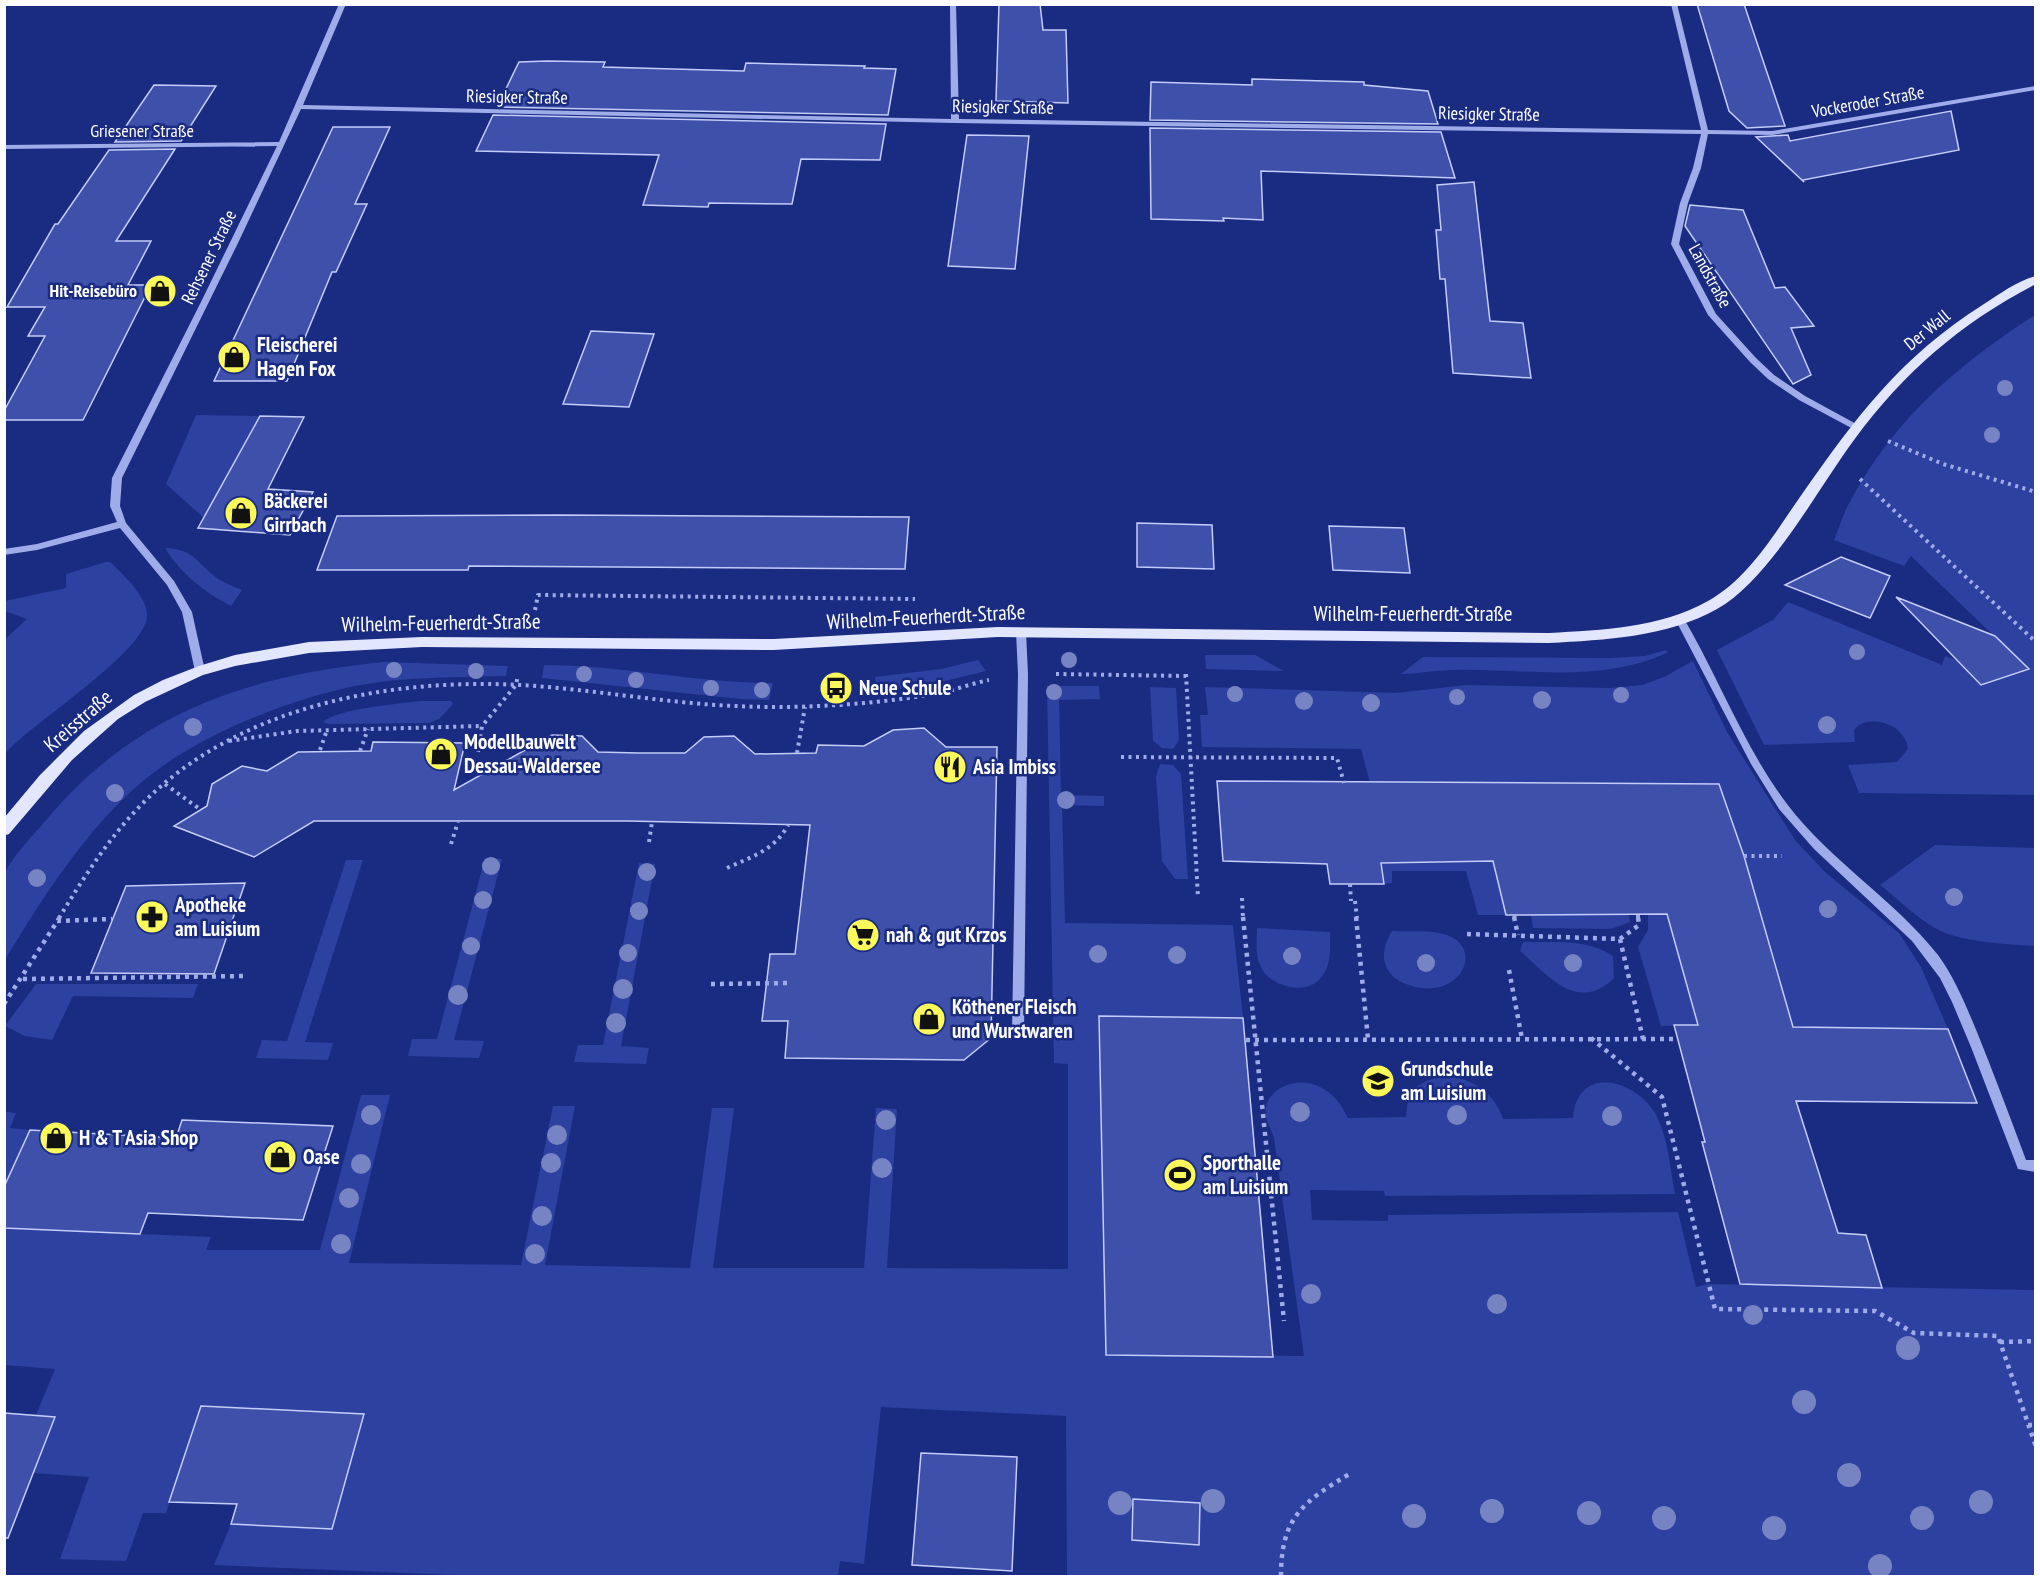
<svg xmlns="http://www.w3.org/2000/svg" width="2040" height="1581" viewBox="0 0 2040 1581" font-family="'PT Sans Narrow',sans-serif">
<rect width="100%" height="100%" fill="#1a2b82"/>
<!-- green -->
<path fill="#2d41a1" d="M 2035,315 L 2035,795 L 1859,793 L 1848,765 L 1897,762 L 1908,749 C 1906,725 1869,711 1854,730 L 1855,742 L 1764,745 L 1717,650 L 1773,620 L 1788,602 L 1942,665 L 1945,656 L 1957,660 L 1981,685 L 2028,669 L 1911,556 L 1904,566 L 1834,540 C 1840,526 1844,511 1852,498 C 1895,418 1960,363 2035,315 Z
M 196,415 L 260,416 L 204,518 L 166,484 Z
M 165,548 C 196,549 197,565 220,580 C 227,584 235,587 242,590 L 231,606 C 204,592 181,574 165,548 Z
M 106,562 L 110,562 C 123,574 146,596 147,614 C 150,650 31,723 5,754 L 5,639 L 27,619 L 5,611 L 5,601 L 66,588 L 66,574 Z
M 1666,650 L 1667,653 C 1598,684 1525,668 1452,670 C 1435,670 1418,674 1401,674 L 1423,657 L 1610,658 L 1645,656 Z
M 1205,655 L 1255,655 L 1284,671 L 1206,669 Z
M 978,660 L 986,671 L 945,681 L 876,693 L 875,677 L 941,669 Z
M 1693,661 L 1727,732 L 1795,840 L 1825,872 L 1899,933 L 1921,967 L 1948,1029 L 1793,1027 L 1744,856 L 1719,784 L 1370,783 L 1361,749 L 1202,747 L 1200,715 L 1208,715 L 1205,687 L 1396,693 L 1467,685 L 1611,688 L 1642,685 L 1664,677 Z
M 384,662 L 508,666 L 506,676 C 464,677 421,677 379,682 C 341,687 305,698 270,711 C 224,729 181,750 143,781 C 87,828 42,898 5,960 C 4,945 1,883 5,873 C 11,858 36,832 47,819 C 136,713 249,675 384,662 Z
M 544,665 C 621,665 696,683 773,683 L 769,700 L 740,699 L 542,678 Z
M 1047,686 L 1099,686 L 1100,699 L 1059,700 L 1061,795 L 1104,796 L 1104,806 L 1062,805 L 1065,923 L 1233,925 L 1243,1018 L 1099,1016 L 1107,1355 L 1304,1356 L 1274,1138 C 1272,1131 1267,1123 1266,1116 C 1262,1088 1299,1075 1320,1087 C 1334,1094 1341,1104 1348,1118 L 1406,1117 C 1407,1109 1407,1101 1411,1094 C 1414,1087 1422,1083 1429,1080 C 1461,1069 1494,1089 1503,1119 L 1573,1118 C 1577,1064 1635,1079 1655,1113 C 1668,1136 1670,1168 1675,1194 L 1385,1196 L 1384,1191 L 1310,1190 L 1312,1220 L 1388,1221 L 1388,1215 L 1678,1212 L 1696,1287 L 1707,1284 L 2035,1290 L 2035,1576 L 1067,1576 L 1066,1416 L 881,1407 L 864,1564 L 840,1561 L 838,1576 L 477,1576 L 214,1565 L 231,1524 L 332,1529 L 363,1414 L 201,1406 L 166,1513 L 143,1513 L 126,1561 L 60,1559 L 89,1477 L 33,1473 L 55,1417 L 36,1415 L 55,1369 L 5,1365 L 5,1228 L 211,1237 L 206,1250 L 320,1250 L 361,1095 L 390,1095 L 349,1263 L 521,1265 L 553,1106 L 575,1106 L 545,1265 L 690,1268 L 712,1108 L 734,1108 L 713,1268 L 864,1268 L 876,1108 L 897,1109 L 887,1268 L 1068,1269 L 1068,1064 L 1054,1063 Z
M 1150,687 L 1176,688 L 1179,740 L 1173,749 L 1162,748 L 1153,741 Z
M 421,701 L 451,701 L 453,704 L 439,719 L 429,723 L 328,724 L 323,722 C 340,708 398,704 421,701 Z
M 1160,764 L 1173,765 L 1181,774 L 1188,879 L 1175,879 L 1162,861 L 1156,776 Z
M 1935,845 L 2035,848 L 2035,946 C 2007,944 1975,943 1948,934 C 1923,925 1901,901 1880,885 Z
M 485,858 L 502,859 L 454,1040 L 484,1041 L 479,1058 L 408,1056 L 412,1039 L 437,1039 Z
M 346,860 L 363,860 L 305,1042 L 333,1043 L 328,1060 L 256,1058 L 262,1040 L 287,1041 Z
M 1493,861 L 1506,915 L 1478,915 L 1466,871 L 1392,871 L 1392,883 L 1384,884 L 1381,864 Z
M 639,863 L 655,864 L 621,1046 L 649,1048 L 646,1064 L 574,1062 L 578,1045 L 603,1045 Z
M 1667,914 L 1698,1025 L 1661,1026 L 1638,947 L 1648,930 L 1648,915 Z
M 1531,915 L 1629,915 L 1630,922 L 1611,929 L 1533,928 Z
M 1257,928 L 1330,932 C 1330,949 1332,967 1319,980 C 1303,996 1267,985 1260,965 C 1255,954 1257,940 1257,928 Z
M 1392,931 C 1407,932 1424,930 1439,933 C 1486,941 1466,998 1415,987 C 1405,984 1393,980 1388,970 C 1380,957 1385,943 1392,931 Z
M 1523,942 C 1554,943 1586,938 1613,956 L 1614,978 C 1577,1014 1548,975 1520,951 Z
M 36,984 L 198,984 L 193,998 L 73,996 L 52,1040 L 25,1036 L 5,1026 Z
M 5,1112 L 16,1113 L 10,1128 L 30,1130 L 5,1187 Z"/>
<!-- building -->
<path fill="#3e50aa" stroke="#c3cdf8" stroke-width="1.5" d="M 999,4 L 1040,4 L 1043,30 L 1066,30 L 1068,103 L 996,101 Z
M 1697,4 L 1744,4 L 1785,126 L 1747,128 L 1729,111 Z
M 547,61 L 605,62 L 603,67 L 744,71 L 746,63 L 865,66 L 864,68 L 896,69 L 888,115 L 497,107 L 519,62 Z
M 1252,79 L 1364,82 L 1364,85 L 1428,91 L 1438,124 L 1150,120 L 1151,82 L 1252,85 Z
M 154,85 L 216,86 L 181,141 L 115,142 Z
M 1951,111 L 1959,150 L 1803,180 L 1804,182 L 1756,137 L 1788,135 L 1790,141 Z
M 493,115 L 886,124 L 880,160 L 801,159 L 792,204 L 709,203 L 708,207 L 643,205 L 659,155 L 476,151 Z
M 333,127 L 390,127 L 355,204 L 367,204 L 336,272 L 332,272 L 287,381 L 214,381 Z
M 1150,128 L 1441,132 L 1455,178 L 1261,171 L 1263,220 L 1223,218 L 1224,221 L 1151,219 Z
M 967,135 L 1029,136 L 1015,269 L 948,266 Z
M 175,149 L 116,241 L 151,241 L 128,285 L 151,285 L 83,420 L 4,420 L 4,411 L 45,336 L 28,336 L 45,307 L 7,307 L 55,224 L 58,224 L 109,150 Z
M 1474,182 L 1490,321 L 1523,323 L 1531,378 L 1453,373 L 1445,279 L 1440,279 L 1436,230 L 1441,230 L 1437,185 Z
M 1690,205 L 1743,210 L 1775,288 L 1785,287 L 1814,326 L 1791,328 L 1811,375 L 1793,384 L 1685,226 Z
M 591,331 L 654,334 L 629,407 L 563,404 Z
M 260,416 L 304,417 L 268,489 L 313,492 L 290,535 L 198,528 Z
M 558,515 L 909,517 L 905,569 L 469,566 L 468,570 L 317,570 L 337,516 Z
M 1137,523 L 1212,525 L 1214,569 L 1137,567 Z
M 1329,526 L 1404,528 L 1410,573 L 1333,570 Z
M 1841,557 L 1890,576 L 1870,618 L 1785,585 Z
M 1896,597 L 1995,636 L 2029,669 L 1981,685 Z
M 924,728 L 946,747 L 997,747 L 991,1038 L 964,1060 L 785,1058 L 788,1021 L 762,1021 L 770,954 L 795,954 L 810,825 L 628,821 L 314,821 L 254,857 L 174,826 L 207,806 L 212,784 L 242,766 L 267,771 L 298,752 L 371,751 L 373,742 L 465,743 L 454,790 L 552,735 L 582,736 L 598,752 L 639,753 L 685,753 L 704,737 L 734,736 L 755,754 L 816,753 L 818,745 L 864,746 L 893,730 Z
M 1217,781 L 1719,784 L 1744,856 L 1793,1027 L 1948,1029 L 1977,1103 L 1796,1101 L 1838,1233 L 1866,1235 L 1882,1288 L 1740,1284 L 1702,1142 L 1705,1142 L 1674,1025 L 1698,1025 L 1667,914 L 1506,915 L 1493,861 L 1381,863 L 1384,884 L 1330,884 L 1327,864 L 1223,861 Z
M 245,883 L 214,974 L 91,973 L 126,886 Z
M 1099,1016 L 1243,1018 L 1273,1357 L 1106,1355 Z
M 182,1120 L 333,1126 L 303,1220 L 148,1213 L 140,1234 L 4,1228 L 4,1187 L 30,1130 L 176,1138 Z
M 201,1406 L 364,1414 L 332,1529 L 231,1524 L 237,1504 L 169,1502 Z
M 4,1413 L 55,1417 L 8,1538 L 4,1538 Z
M 921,1453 L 1017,1457 L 1012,1571 L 912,1565 Z
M 1133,1499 L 1200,1503 L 1199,1545 L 1132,1540 Z"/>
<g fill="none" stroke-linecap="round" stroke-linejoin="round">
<!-- path-far1 -->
<path stroke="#9facea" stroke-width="4" stroke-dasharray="3 4.5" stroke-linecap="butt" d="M 1888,441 L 1943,464 L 2036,492
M 1860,479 L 2036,642
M 535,610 L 538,595 L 915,599
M 1056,674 L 1186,676
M 1186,674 L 1198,898
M 229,741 L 297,731 L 482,726
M 320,750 L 327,730
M 360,751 L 368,729
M 478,752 L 482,726 L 516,685 L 518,675
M 797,753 L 805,707
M 1121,757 L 1337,758 L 1344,783
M 165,784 L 201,810
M 649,842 L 652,822
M 451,844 L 458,822
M 1744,856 L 1782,856
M 727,868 C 751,857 775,850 788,825
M 1350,884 L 1351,901
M 1242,898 L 1243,918
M 1355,901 L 1357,918
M 1514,915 L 1515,918
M 1638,915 L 1638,918
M 59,918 C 84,877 110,836 144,802 C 240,706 389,678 520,685 C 592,689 663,703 735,706 C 799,709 865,705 929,695 C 950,692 969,684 989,680"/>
<!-- path -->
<path stroke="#9facea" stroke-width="4.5" stroke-dasharray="4 5" stroke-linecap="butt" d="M 1243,917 L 1284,1321
M 1356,917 L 1368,1039
M 1514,917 L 1518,935
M 57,921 L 112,919
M 1467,934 L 1620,939 L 1639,925 L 1638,917
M 1620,939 L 1643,1039
M 1509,970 L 1522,1039
M 23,979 L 244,976
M 711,984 L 792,983
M 4,1004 L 60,917
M 1591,1038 L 1662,1097 L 1715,1309 L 1875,1311 L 1914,1333 L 1998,1336 L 2036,1447
M 1246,1040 L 1678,1039
M 2000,1342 L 2036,1341
M 2028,1425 L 2036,1425
M 1281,1576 C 1281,1517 1303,1502 1351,1473"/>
<!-- minor -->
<path fill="#9facea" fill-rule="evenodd" d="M 339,4 L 346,4 L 303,105 L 951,119 L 950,4 L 956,4 L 959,119 L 1701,130 L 1671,4 L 1677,4 L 1708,130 L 1772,131 L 2036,86 L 2036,90 L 1772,135 L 1708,134 L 1701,168 L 1688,203 L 1679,244 L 1716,314 L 1756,358 L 1774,375 L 1805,396 L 1860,426 L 1860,430 L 1857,431 L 1799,400 L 1768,379 L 1750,362 L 1708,315 L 1671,244 L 1680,203 L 1693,168 L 1701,134 L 955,123 L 301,109 L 238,243 L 122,478 L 120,506 L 126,523 L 174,581 L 192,612 L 205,671 L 200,675 L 195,671 L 182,612 L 167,585 L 120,528 L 37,550 L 4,555 L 4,549 L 37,544 L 117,522 L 110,506 L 112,478 L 201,302 L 277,146 L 4,149 L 4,145 L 279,142 Z
M 1680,616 L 1683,617 C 1719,678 1744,747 1787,804 C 1830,861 1894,899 1938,955 C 1955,978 1966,1006 1977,1032 C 1994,1074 2010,1117 2026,1160 L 2036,1160 L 2036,1172 L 2018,1169 L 1971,1047 L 1952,1002 L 1940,978 L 1912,941 L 1814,849 L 1779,809 L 1751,764 L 1675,619 Z
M 1021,628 L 1026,632 L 1028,674 L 1024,1033 L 1022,1037 L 1018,1038 L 1014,1037 L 1012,1033 L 1018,674 L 1016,632 Z"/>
<!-- major -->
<path fill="#e3e6ff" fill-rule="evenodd" d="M 2036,276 L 2036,284 C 1961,323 1904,372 1854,440 C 1817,490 1770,579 1717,609 C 1667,637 1605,640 1549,643 L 998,637 L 774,650 L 422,647 L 309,653 L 235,666 L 203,675 L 145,702 L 118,719 L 72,760 L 9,834 L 4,836 L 4,818 L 40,775 L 84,731 L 134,695 L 163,680 L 199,666 L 235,655 L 309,642 L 422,637 L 774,639 L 998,627 L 1549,633 C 1602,630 1660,628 1708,601 C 1749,578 1774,534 1800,497 C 1856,417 1900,357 1984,304 C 2000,294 2017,281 2036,276 Z"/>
</g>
<!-- trees -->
<g fill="#7784c3">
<circle cx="2005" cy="388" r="8"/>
<circle cx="1992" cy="435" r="8"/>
<circle cx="1857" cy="652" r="8"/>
<circle cx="1069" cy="660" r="8"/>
<circle cx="394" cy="670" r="8"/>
<circle cx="476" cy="671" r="8"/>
<circle cx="584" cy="674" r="8"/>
<circle cx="636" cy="680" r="8"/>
<circle cx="711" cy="688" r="8"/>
<circle cx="762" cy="690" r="8"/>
<circle cx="1054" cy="692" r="8"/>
<circle cx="1235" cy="694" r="8"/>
<circle cx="1621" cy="695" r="8"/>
<circle cx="1457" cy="697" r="8"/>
<circle cx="1542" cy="700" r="9"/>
<circle cx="1304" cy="701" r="9"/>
<circle cx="1371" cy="703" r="9"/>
<circle cx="1827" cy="725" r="9"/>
<circle cx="193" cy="727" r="9"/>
<circle cx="115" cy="793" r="9"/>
<circle cx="1066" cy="800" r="9"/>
<circle cx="491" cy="866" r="9"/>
<circle cx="647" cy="872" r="9"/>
<circle cx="37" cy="878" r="9"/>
<circle cx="1954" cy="897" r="9"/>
<circle cx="483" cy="900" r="9"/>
<circle cx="1828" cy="909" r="9"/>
<circle cx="639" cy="911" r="9"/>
<circle cx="471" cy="946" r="9"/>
<circle cx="628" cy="953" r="9"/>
<circle cx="1098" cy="954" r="9"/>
<circle cx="1177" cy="955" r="9"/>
<circle cx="1292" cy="956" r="9"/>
<circle cx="1426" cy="963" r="9"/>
<circle cx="1573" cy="963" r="9"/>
<circle cx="623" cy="989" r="10"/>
<circle cx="458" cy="995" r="10"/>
<circle cx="616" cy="1023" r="10"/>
<circle cx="1300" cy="1112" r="10"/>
<circle cx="371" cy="1115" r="10"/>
<circle cx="1457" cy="1115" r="10"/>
<circle cx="1612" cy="1116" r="10"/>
<circle cx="886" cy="1120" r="10"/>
<circle cx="557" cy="1135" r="10"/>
<circle cx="551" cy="1163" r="10"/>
<circle cx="361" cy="1164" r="10"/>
<circle cx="882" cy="1168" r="10"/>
<circle cx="349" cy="1198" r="10"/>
<circle cx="542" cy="1216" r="10"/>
<circle cx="341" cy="1244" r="10"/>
<circle cx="535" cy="1254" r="10"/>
<circle cx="1311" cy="1294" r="10"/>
<circle cx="1497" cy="1304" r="10"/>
<circle cx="1753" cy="1315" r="10"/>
<circle cx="1908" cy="1348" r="12"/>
<circle cx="1804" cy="1402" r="12"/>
<circle cx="1849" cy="1475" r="12"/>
<circle cx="1213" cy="1501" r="12"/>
<circle cx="1981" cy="1502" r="12"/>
<circle cx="1120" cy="1503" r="12"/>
<circle cx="1492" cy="1511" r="12"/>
<circle cx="1589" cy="1513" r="12"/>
<circle cx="1414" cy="1516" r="12"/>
<circle cx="1664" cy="1518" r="12"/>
<circle cx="1922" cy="1518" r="12"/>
<circle cx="1774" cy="1528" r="12"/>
<circle cx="1880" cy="1566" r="12"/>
</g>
<!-- icons -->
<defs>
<g id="shop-disc" transform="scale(1.725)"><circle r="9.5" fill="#fcfa5b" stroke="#1a2b82"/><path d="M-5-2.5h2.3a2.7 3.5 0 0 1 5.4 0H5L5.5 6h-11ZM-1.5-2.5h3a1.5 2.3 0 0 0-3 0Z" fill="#111"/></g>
<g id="bus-disc" transform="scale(1.725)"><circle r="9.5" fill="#fcfa5b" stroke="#1a2b82"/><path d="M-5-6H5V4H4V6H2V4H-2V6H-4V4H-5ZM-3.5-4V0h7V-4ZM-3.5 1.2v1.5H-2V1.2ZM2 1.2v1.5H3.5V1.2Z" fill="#111"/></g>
<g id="restaurant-disc" transform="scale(1.725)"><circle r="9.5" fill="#fcfa5b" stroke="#1a2b82"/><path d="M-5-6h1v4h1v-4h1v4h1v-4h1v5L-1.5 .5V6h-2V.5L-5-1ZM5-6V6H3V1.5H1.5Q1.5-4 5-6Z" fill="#111"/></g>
<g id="pharmacy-disc" transform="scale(1.725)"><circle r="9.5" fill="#fcfa5b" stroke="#1a2b82"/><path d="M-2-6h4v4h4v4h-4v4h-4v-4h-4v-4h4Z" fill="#111"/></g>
<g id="supermarket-disc" transform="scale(1.725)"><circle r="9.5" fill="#fcfa5b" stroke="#1a2b82"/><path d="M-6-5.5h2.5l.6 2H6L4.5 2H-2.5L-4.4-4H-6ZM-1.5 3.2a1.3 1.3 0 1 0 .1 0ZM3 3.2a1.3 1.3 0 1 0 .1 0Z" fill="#111"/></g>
<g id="school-disc" transform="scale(1.725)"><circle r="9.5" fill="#fcfa5b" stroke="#1a2b82"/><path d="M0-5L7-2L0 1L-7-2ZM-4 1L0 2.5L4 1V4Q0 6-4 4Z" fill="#111"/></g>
<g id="stadium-disc" transform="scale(1.725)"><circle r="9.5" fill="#fcfa5b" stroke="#1a2b82"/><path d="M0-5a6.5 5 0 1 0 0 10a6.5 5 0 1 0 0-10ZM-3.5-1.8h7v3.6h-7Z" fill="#111"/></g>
</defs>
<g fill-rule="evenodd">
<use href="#shop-disc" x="160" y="291"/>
<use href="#shop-disc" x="234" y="357"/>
<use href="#shop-disc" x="241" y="513"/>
<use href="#bus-disc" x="836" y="688"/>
<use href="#shop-disc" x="441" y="754"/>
<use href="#restaurant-disc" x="950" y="767"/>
<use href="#pharmacy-disc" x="152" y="917"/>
<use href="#supermarket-disc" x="863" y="935"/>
<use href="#shop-disc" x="929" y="1019"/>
<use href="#school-disc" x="1378" y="1081"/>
<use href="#shop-disc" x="56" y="1138"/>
<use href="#shop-disc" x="280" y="1157"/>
<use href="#stadium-disc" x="1180" y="1175"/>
</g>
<g text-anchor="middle" stroke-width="5" stroke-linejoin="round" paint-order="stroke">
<!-- far-street labels -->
<g font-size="18" fill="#fff" stroke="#1a2b82">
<text transform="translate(517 97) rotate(1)" y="6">Riesigker Straße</text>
<text transform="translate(1868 102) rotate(-10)" y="6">Vockeroder Straße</text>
<text transform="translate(1003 107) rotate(1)" y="6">Riesigker Straße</text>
<text transform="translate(1489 114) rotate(1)" y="6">Riesigker Straße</text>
<text x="142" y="137">Griesener Straße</text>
<text transform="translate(209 257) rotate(-64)" y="6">Rehsener Straße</text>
<text transform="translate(1710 276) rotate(61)" y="6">Landstraße</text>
<text transform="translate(1927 330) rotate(-39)" y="6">Der Wall</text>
</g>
<!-- far-poi labels -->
<g font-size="18" font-weight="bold" fill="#fff" stroke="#1a2b82" text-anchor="end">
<text x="137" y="297">Hit-Reisebüro</text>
</g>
<!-- poi labels -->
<g font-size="21" font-weight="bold" fill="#fff" stroke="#1a2b82" text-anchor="start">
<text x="257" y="352">Fleischerei<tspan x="257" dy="24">Hagen Fox</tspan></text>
<text x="264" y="508">Bäckerei<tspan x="264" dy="24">Girrbach</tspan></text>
<text x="859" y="695">Neue Schule</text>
<text x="464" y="749">Modellbauwelt<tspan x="464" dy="24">Dessau-Waldersee</tspan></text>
<text x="973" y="774">Asia Imbiss</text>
<text x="175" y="912">Apotheke<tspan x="175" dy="24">am Luisium</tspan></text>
<text x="886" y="942">nah &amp; gut Krzos</text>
<text x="952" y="1014">Köthener Fleisch<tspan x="952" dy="24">und Wurstwaren</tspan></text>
<text x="1401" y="1076">Grundschule<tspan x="1401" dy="24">am Luisium</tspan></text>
<text x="79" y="1145">H &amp; T Asia Shop</text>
<text x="303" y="1164">Oase</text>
<text x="1203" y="1170">Sporthalle<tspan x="1203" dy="24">am Luisium</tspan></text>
</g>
<!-- street labels -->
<g font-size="21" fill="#fff" stroke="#1a2b82">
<text x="1413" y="621">Wilhelm-Feuerherdt-Straße</text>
<text transform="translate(926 617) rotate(-3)" y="7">Wilhelm-Feuerherdt-Straße</text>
<text transform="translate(441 623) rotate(-1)" y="7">Wilhelm-Feuerherdt-Straße</text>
<text transform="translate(78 721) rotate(-41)" y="7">Kreisstraße</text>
</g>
</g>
<!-- border -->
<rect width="2040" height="1581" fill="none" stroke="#ffffff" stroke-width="12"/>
</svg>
